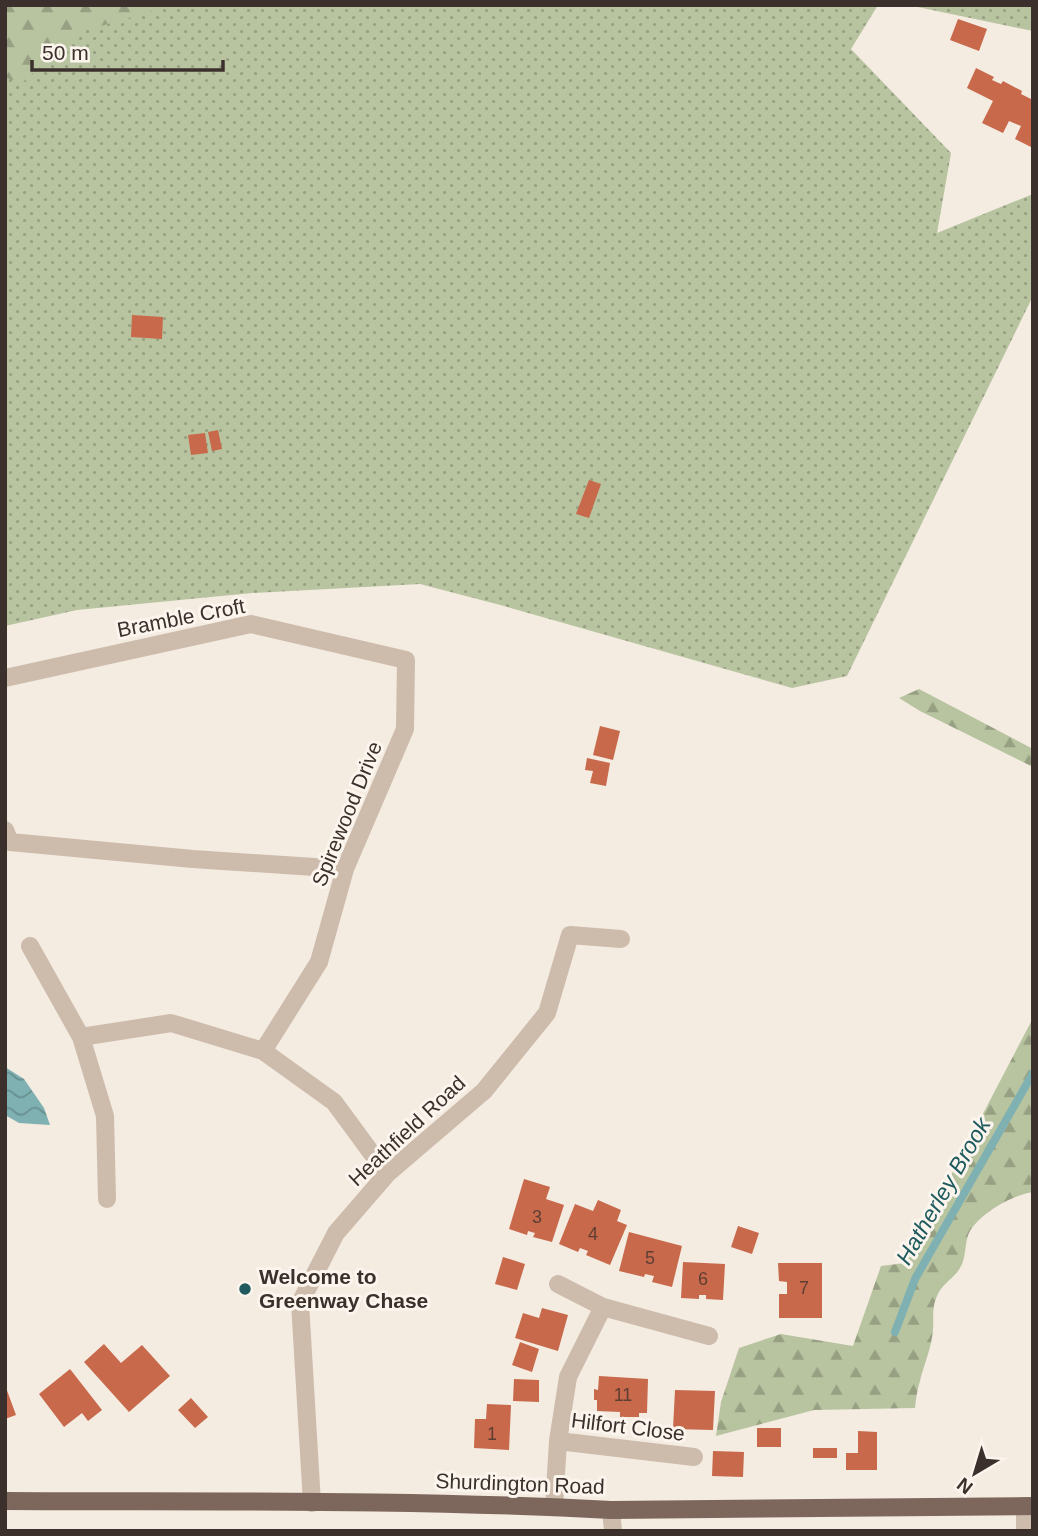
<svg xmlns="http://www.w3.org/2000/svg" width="1038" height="1536" viewBox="0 0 1038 1536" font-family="Helvetica,sans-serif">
<defs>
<pattern id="grass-dots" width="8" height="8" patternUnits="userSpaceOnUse" patternTransform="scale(1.75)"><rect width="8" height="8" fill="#b8c4a0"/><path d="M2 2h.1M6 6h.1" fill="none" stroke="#97a083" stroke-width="1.8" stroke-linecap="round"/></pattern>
<pattern id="forest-firs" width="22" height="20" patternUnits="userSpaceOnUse" patternTransform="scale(1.75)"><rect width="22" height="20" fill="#b8c4a0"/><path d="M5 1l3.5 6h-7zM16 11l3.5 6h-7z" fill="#97a083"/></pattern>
<pattern id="water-waves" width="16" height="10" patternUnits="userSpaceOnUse" patternTransform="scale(1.75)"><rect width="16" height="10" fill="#7fb0b2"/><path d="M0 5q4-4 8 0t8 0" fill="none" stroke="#699091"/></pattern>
</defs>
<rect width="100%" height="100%" fill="#f4ebe1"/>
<!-- grass -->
<path fill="url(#grass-dots)" d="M 5,5 L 878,5 L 851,49 L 951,153 L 937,233 L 1033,194 L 1033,296 L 847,676 L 792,688 L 504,606 L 420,584 L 252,593 L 77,610 L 5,626 Z
M 908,5 L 1033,5 L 1033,31 Z"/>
<!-- forest -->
<path fill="url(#forest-firs)" d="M 5,5 L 19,5 L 19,9 L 25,5 L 160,5 L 150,12 L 80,32 L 23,82 L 5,78 Z
M 919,689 L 1033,749 L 1033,767 L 920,711 L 899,698 Z
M 1033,1018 L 1033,1192 C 1012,1195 981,1213 970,1231 C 964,1241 967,1257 960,1268 C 955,1277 944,1283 939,1292 C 931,1307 934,1314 933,1329 C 932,1347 924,1364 920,1381 C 917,1390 916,1399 915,1408 L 814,1410 L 716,1436 L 721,1402 L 739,1348 L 781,1334 L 853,1346 L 881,1266 L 905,1263 Z"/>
<!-- water -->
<path fill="url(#water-waves)" d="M 5,1067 L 24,1079 L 44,1108 L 50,1125 L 19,1123 L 5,1115 Z"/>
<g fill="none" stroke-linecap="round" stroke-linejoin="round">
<!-- stream -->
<path stroke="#7fb0b2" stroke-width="8" d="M 895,1332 L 915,1279 L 1033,1073"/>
</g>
<!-- building -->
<path fill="#c8694b" d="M 958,19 L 987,29 L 979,51 L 950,40 Z
M 976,68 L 994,77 L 992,80 L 1001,84 L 1003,81 L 1022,91 L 1021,94 L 1033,100 L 1033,148 L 1015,139 L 1021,126 L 1016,124 L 1009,121 L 1003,133 L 982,123 L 993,101 L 967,88 Z
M 132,315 L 163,317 L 162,339 L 131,337 Z
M 218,430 L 222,449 L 212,451 L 208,432 Z
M 205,433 L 208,453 L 191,455 L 188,435 Z
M 589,480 L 601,484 L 589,518 L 576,514 Z
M 600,726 L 620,731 L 613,760 L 593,755 Z
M 587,758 L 610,763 L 606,786 L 590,783 L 593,771 L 585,770 Z
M 524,1179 L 550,1187 L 546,1199 L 564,1205 L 552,1242 L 533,1237 L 535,1233 L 528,1231 L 527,1235 L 509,1229 Z
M 598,1200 L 621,1210 L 617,1221 L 627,1225 L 610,1265 L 586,1255 L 588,1251 L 580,1248 L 578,1252 L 559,1244 L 575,1204 L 593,1211 Z
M 738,1226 L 759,1233 L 752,1254 L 731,1247 Z
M 629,1232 L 682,1246 L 672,1287 L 652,1282 L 654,1276 L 645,1274 L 644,1277 L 619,1271 Z
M 503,1257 L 525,1264 L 517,1290 L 495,1284 Z
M 683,1262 L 725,1264 L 723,1300 L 706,1299 L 706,1295 L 699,1295 L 699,1299 L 681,1298 Z
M 778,1263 L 822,1263 L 822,1318 L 779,1318 L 779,1294 L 787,1294 L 787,1282 L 779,1281 Z
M 542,1308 L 568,1315 L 558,1351 L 515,1338 L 523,1313 L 539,1318 Z
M 520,1342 L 539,1349 L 532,1372 L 512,1365 Z
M 104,1344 L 121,1363 L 142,1345 L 170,1376 L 129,1412 L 84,1362 Z
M 70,1369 L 102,1410 L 88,1421 L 82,1413 L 64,1427 L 39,1394 Z
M 599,1376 L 648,1379 L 647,1413 L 639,1413 L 639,1417 L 620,1417 L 620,1412 L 597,1411 L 597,1400 L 594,1400 L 594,1389 L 598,1390 Z
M 514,1379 L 539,1380 L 539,1402 L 513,1401 Z
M 5,1385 L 16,1415 L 5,1419 Z
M 675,1390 L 715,1391 L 713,1430 L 673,1429 Z
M 191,1398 L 208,1417 L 195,1428 L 178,1410 Z
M 487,1404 L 511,1405 L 509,1450 L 474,1448 L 475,1419 L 486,1419 Z
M 757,1428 L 781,1428 L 781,1447 L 757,1447 Z
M 858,1431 L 877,1432 L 877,1470 L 846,1470 L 846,1453 L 858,1453 Z
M 813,1448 L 837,1448 L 837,1458 L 813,1458 Z
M 713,1451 L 744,1452 L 743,1477 L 712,1476 Z"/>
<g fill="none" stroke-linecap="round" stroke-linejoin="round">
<!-- minor -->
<path stroke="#cdbbac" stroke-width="18" d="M 5,678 L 251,624 L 406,660 L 405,729 L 345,869 L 319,962 L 263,1051
M 5,830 L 10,842 L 193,859 L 345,869
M 30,946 L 81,1037 L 105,1116 L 107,1199
M 81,1037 L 171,1023 L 263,1051 L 334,1102 L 387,1174
M 558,1284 L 603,1307 L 709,1336
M 558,1441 L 694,1457
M 312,1503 L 300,1303 L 336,1233 L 387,1174 L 484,1091 L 547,1013 L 570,935 L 621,939
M 1025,1506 L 1025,1531
M 554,1507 L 558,1441 L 568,1377 L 603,1307
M 611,1510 L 613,1531"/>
<!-- major -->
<path stroke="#7d675c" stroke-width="18" d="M 5,1501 C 207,1502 409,1499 611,1510 L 1033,1506"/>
</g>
<!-- markers -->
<circle fill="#1f5a5e" stroke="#fbf5ee" stroke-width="2.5" cx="245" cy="1289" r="7"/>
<g text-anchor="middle" stroke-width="6" stroke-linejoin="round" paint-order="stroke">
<!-- number labels -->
<g font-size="18" fill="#5e3e33">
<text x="537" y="1223">3</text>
<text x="593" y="1240">4</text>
<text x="650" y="1264">5</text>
<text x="703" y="1285">6</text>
<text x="804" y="1294">7</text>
<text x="623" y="1401">11</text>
<text x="492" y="1440">1</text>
</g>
<!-- street labels -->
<g font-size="21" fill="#3b302b" stroke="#fbf5ee">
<text transform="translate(181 618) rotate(-11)" y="7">Bramble Croft</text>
<text transform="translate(347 814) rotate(-68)" y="7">Spirewood Drive</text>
<text transform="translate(407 1131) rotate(-43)" y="7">Heathfield Road</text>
<text transform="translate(628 1427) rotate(7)" y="7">Hilfort Close</text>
<text transform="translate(520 1484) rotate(2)" y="7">Shurdington Road</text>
</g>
<!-- poi labels -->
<g font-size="21" font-weight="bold" fill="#3b302b" stroke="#fbf5ee" text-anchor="start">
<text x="259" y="1284">Welcome to<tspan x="259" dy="24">Greenway Chase</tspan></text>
</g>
<!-- water labels -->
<g font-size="23" font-style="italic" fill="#1f5a5e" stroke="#fbf5ee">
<text transform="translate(943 1191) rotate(-60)" y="8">Hatherley Brook</text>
</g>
</g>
<!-- border -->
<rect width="1038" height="1536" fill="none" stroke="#3b302b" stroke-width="14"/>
<!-- north arrow -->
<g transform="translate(975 1473) rotate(218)" stroke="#fbf5ee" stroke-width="5" paint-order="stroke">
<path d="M0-5L12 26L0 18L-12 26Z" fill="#3b302b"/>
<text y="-10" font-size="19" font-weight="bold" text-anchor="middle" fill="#3b302b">N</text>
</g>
<!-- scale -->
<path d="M32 60v10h191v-10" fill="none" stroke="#3b302b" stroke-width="3.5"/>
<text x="42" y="60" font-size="21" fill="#3b302b" stroke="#fbf5ee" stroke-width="5" paint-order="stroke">50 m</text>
</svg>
